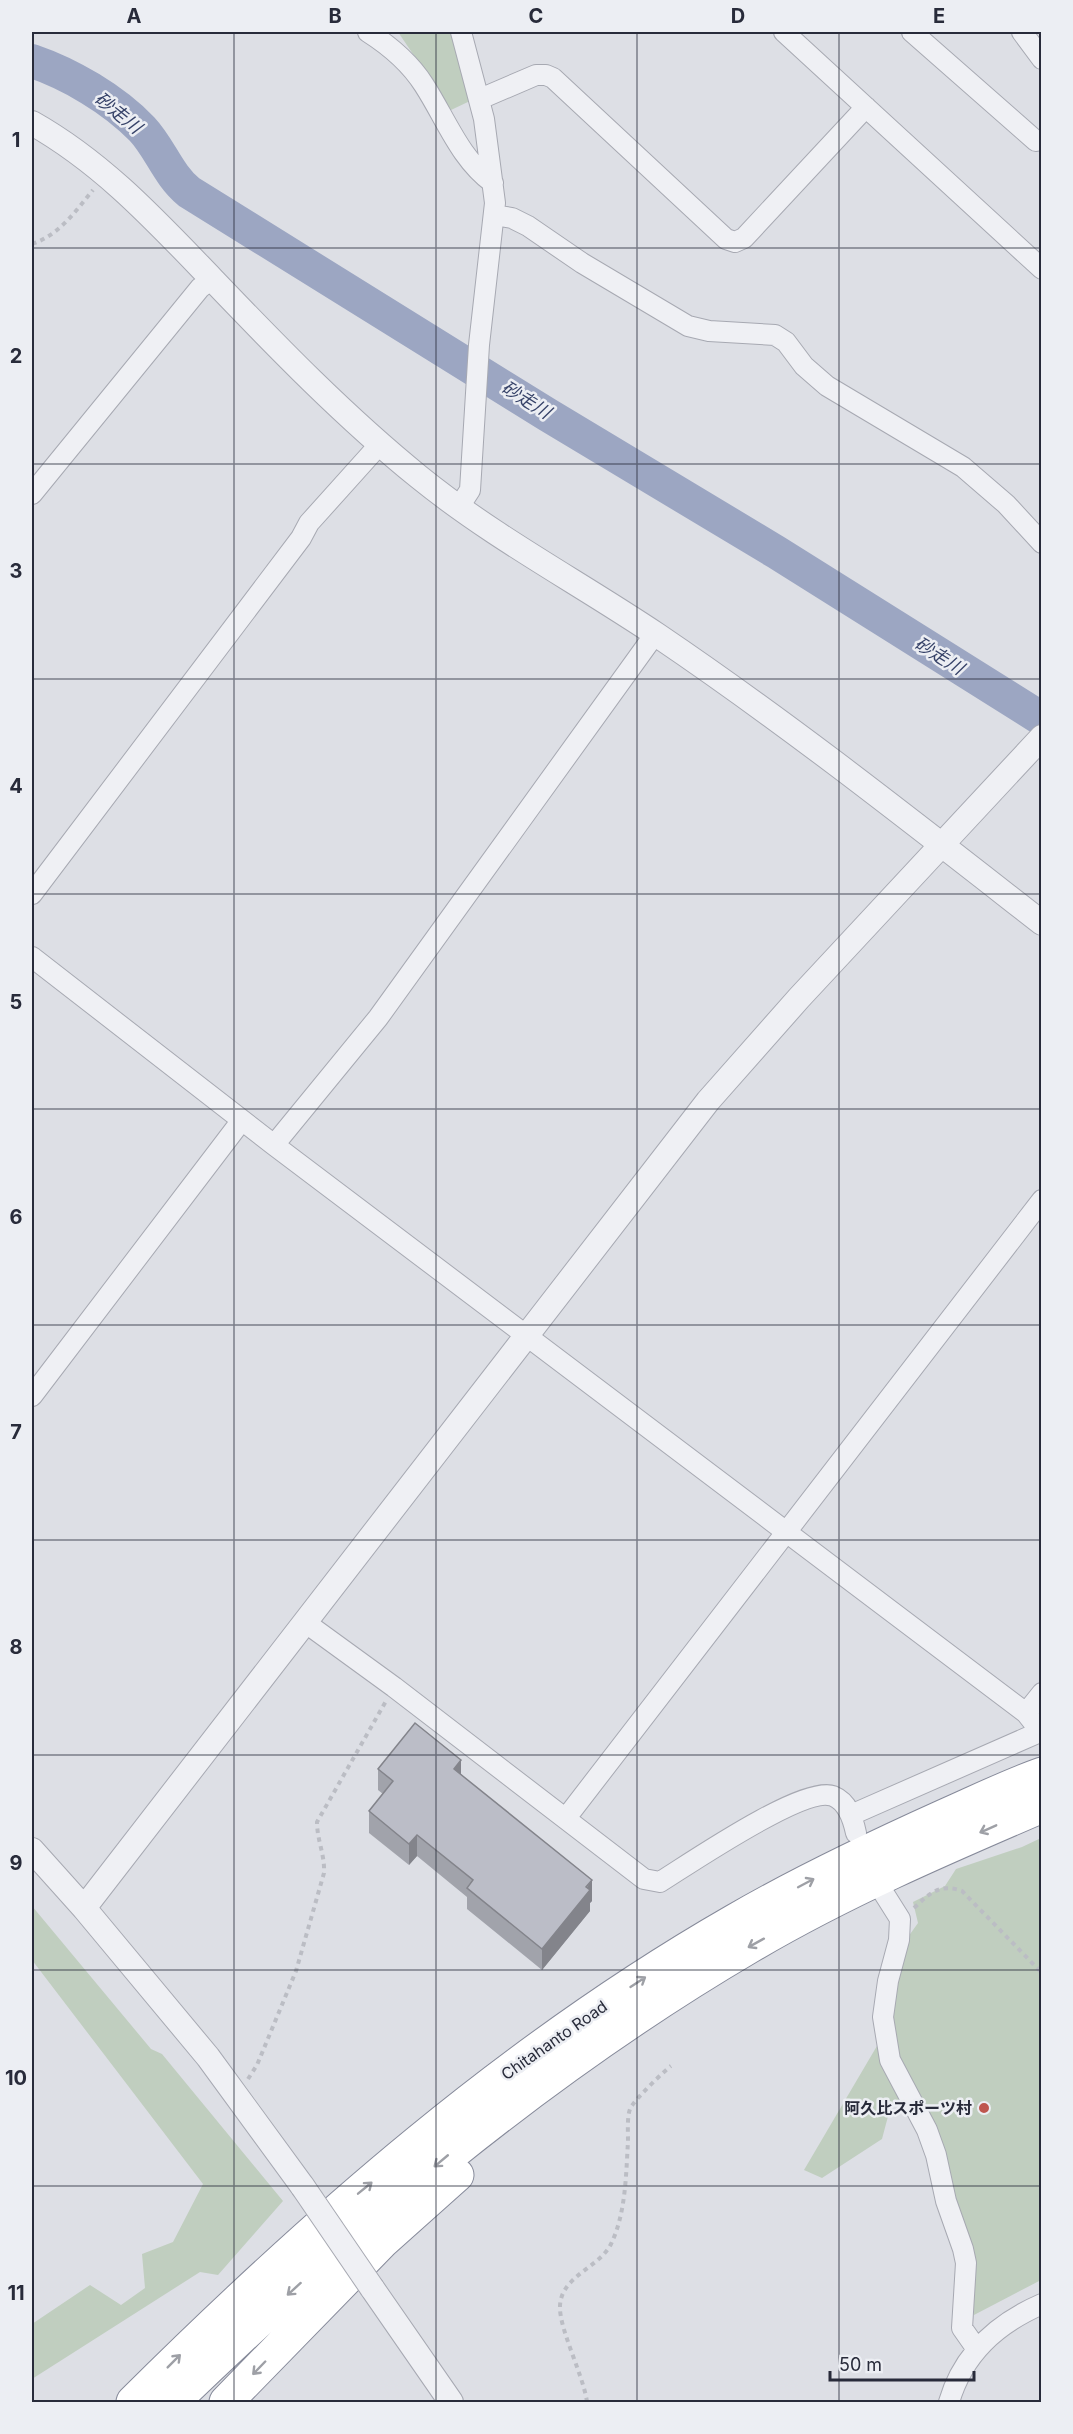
<svg xmlns="http://www.w3.org/2000/svg" width="1073" height="2434" viewBox="0 0 1073 2434" font-family="Inter,'Noto Sans JP',sans-serif">
<rect width="100%" height="100%" fill="#dddfe5"/>
<!-- green -->
<path fill="#c0cebf" d="M 398,32 L 452,32 L 470,101 L 451,110 Z
M 1041,1838 L 1041,2280 L 974,2315 L 974,2273 L 913,2104 L 891,2105 L 882,2139 L 822,2178 L 804,2170 L 884,2034 L 908,1937 L 918,1923 L 913,1902 L 945,1886 L 956,1869 L 1022,1847 Z
M 32,1906 L 151,2049 L 162,2054 L 283,2201 L 218,2275 L 200,2272 L 32,2379 L 32,2324 L 90,2285 L 121,2305 L 145,2288 L 142,2254 L 173,2242 L 203,2184 L 32,1960 Z"/>
<g fill="none" stroke-linecap="round" stroke-linejoin="round">
<!-- river -->
<path stroke="#9ca6c2" stroke-width="34" d="M 32,61 C 70,74 113,99 142,129 C 160,148 168,175 189,192 L 548,415 L 776,552 L 1042,719"/>
<!-- minor casing -->
<g stroke="#a7a9b2" stroke-width="22">
<path id="minor" d="M 368,32 C 390,46 410,63 424,85 C 446,119 460,159 493,183
M 784,32 L 1042,269
M 912,32 L 1036,141 L 1042,140
M 1022,32 L 1042,59
M 480,99 L 536,75 L 546,75 L 553,78 L 726,239 L 735,242 L 744,238 L 866,107
M 494,215 L 512,218 L 528,226 L 582,263 L 688,326 L 709,331 L 775,335 L 786,342 L 804,366 L 827,386 L 963,467 L 1006,504 L 1042,543
M 32,494 L 200,288 L 212,279
M 459,507 L 470,490 L 479,345 L 495,203 L 484,119 L 461,32
M 32,894 L 301,538 L 309,523 L 380,444
M 32,957 L 274,1145 L 1026,1713 L 1041,1732
M 274,1145 L 378,1018 L 655,634
M 32,1396 L 242,1120
M 306,1623 L 394,1687 L 644,1879 L 660,1882 C 689,1864 804,1785 833,1796 C 848,1802 853,1819 856,1833
M 1026,1713 L 1042,1693
M 851,1815 L 1042,1731
M 566,1818 L 1042,1200
M 883,1892 L 900,1919 L 899,1940 L 888,1981 L 883,2017 L 890,2060 L 927,2130 L 936,2155 L 946,2201 L 963,2249 L 966,2263 L 962,2328 L 976,2348
M 949,2402 C 963,2354 996,2324 1042,2304"/>
</g>
<!-- tertiary casing -->
<g stroke="#a7a9b2" stroke-width="26">
<path id="tertiary" d="M 32,123 C 103,163 156,221 212,279 C 278,348 345,417 419,477 C 493,537 578,582 657,635 C 790,725 915,824 1042,923
M 32,1850 L 84,1908 L 208,2057 L 303,2187
M 84,1908 L 708,1101 L 799,998 L 1042,737
M 372,2288 L 451,2402"/>
</g>
<!-- motorway casing -->
<g stroke="#868a9a" stroke-width="35">
<path id="motorway" d="M 133,2402 C 314,2222 511,2049 734,1921 C 801,1882 873,1848 944,1816 C 976,1802 1008,1786 1042,1774
M 173,2402 C 349,2232 536,2072 749,1947 C 842,1892 942,1849 1042,1806
M 226,2402 L 382,2242 L 457,2175"/>
</g>
<!-- path -->
<path stroke="#bbbdc4" stroke-width="4" stroke-dasharray="4.5 4.5" stroke-linecap="butt" d="M 32,244 C 59,235 75,212 93,190
M 914,1908 C 930,1893 940,1883 962,1891 L 1042,1973
M 248,2079 L 257,2065 L 296,1971 L 324,1873 C 325,1855 317,1840 317,1822 L 386,1701
M 587,2402 C 583,2374 559,2329 560,2306 C 561,2276 599,2268 611,2244 C 626,2213 626,2174 628,2141 C 628,2132 627,2117 630,2109 C 633,2101 664,2071 671,2066"/>
<!-- minor -->
<use href="#minor" stroke="#eff0f4" stroke-width="20"/>
<!-- tertiary -->
<use href="#tertiary" stroke="#eff0f4" stroke-width="24"/>
<!-- motorway -->
<use href="#motorway" stroke="#fff" stroke-width="33"/>
<!-- tertiary-bridge casing -->
<g stroke="#a7a9b2" stroke-width="26" stroke-linecap="butt">
<path id="tertiary-bridge" d="M 303,2187 L 372,2288"/>
</g>
<!-- tertiary-bridge -->
<use href="#tertiary-bridge" stroke="#eff0f4" stroke-width="24"/>
</g>
<!-- wall -->
<path fill="#a1a3ab" d="M 378,1769 L 461,1774 L 592,1901 L 590,1903 L 590,1911 L 542,1970 L 467,1909 L 467,1897 L 417,1856 L 409,1865 L 369,1833 L 369,1811 L 383,1794 L 378,1790 Z"/>
<!-- shaded-wall -->
<path fill="#83848b" d="M 461,1760 L 461,1781 L 454,1769 Z
M 417,1835 L 417,1856 L 409,1865 L 409,1844 Z
M 592,1880 L 592,1901 L 590,1903 L 590,1911 L 542,1970 L 542,1949 Z"/>
<!-- building -->
<path fill="#bbbdc7" stroke="#83848b" stroke-width="1.5" d="M 415,1723 L 461,1760 L 454,1769 L 592,1880 L 586,1887 L 590,1890 L 542,1949 L 467,1888 L 473,1880 L 417,1835 L 409,1844 L 369,1811 L 393,1781 L 378,1769 Z"/>
<!-- one-way arrows -->
<defs><path id="oneway-shaft" d="M-6 0H5M1.5-3L5.5 0L1.5 3" fill="none" stroke-width="1.6" stroke-linecap="round" stroke-linejoin="round" transform="scale(1.5)"/></defs>
<g stroke="#9ea0a6">
<use href="#oneway-shaft" transform="translate(988 1829) rotate(156)"/>
<use href="#oneway-shaft" transform="translate(806 1883) rotate(-28)"/>
<use href="#oneway-shaft" transform="translate(756 1943) rotate(151)"/>
<use href="#oneway-shaft" transform="translate(638 1982) rotate(-33)"/>
<use href="#oneway-shaft" transform="translate(441 2161) rotate(140)"/>
<use href="#oneway-shaft" transform="translate(365 2188) rotate(-39)"/>
<use href="#oneway-shaft" transform="translate(294 2289) rotate(138)"/>
<use href="#oneway-shaft" transform="translate(174 2361) rotate(-45)"/>
<use href="#oneway-shaft" transform="translate(259 2368) rotate(134)"/>
</g>
<!-- grid -->
<path fill="none" stroke="#282b3a" stroke-width="1.5" stroke-opacity="0.55" d="M 234,32 L 234,2402M 436,32 L 436,2402M 637,32 L 637,2402M 839,32 L 839,2402M 32,248 L 1042,248M 32,464 L 1042,464M 32,679 L 1042,679M 32,894 L 1042,894M 32,1109 L 1042,1109M 32,1325 L 1042,1325M 32,1540 L 1042,1540M 32,1755 L 1042,1755M 32,1970 L 1042,1970M 32,2186 L 1042,2186"/>
<!-- markers -->
<circle fill="#be564e" stroke="#eceef3" stroke-width="2" cx="984" cy="2108" r="6"/>
<g text-anchor="middle" stroke-width="5" stroke-linejoin="round" paint-order="stroke">
<!-- street labels -->
<g font-size="16" fill="#282b3a" stroke="#eceef3">
<text transform="translate(554 2040) rotate(-35)" y="6">Chitahanto Road</text>
</g>
<!-- poi labels -->
<g font-size="16" font-weight="bold" fill="#282b3a" stroke="#eceef3" text-anchor="end">
<text x="972" y="2114">阿久比スポーツ村</text>
</g>
<!-- water labels -->
<g font-size="18" font-style="italic" fill="#374369" stroke="#eceef3">
<text transform="translate(118 113) rotate(39)" y="6">砂走川</text>
<text transform="translate(526 400) rotate(32)" y="6">砂走川</text>
<text transform="translate(939 656) rotate(32)" y="6">砂走川</text>
</g>
</g>
<!-- border -->
<rect width="1073" height="2434" fill="none" stroke="#eceef3" stroke-width="66"/>
<!-- scale -->
<path d="M830 2371v9h144v-9" fill="none" stroke="#282b3a" stroke-width="3"/>
<text x="839" y="2371" font-size="18" fill="#282b3a" stroke="#eceef3" stroke-width="4.5" paint-order="stroke">50 m</text>
<rect x="33" y="33" width="1007" height="2368" fill="none" stroke="#282b3a" stroke-width="2"/>
<g font-size="20" text-anchor="middle" font-weight="bold" fill="#282b3a">
<text x="134" y="23">A</text>
<text x="335" y="23">B</text>
<text x="536" y="23">C</text>
<text x="738" y="23">D</text>
<text x="939" y="23">E</text>
<text x="16" y="147">1</text>
<text x="16" y="363">2</text>
<text x="16" y="578">3</text>
<text x="16" y="793">4</text>
<text x="16" y="1009">5</text>
<text x="16" y="1224">6</text>
<text x="16" y="1439">7</text>
<text x="16" y="1654">8</text>
<text x="16" y="1870">9</text>
<text x="16" y="2085">10</text>
<text x="16" y="2300">11</text>
</g>
</svg>
